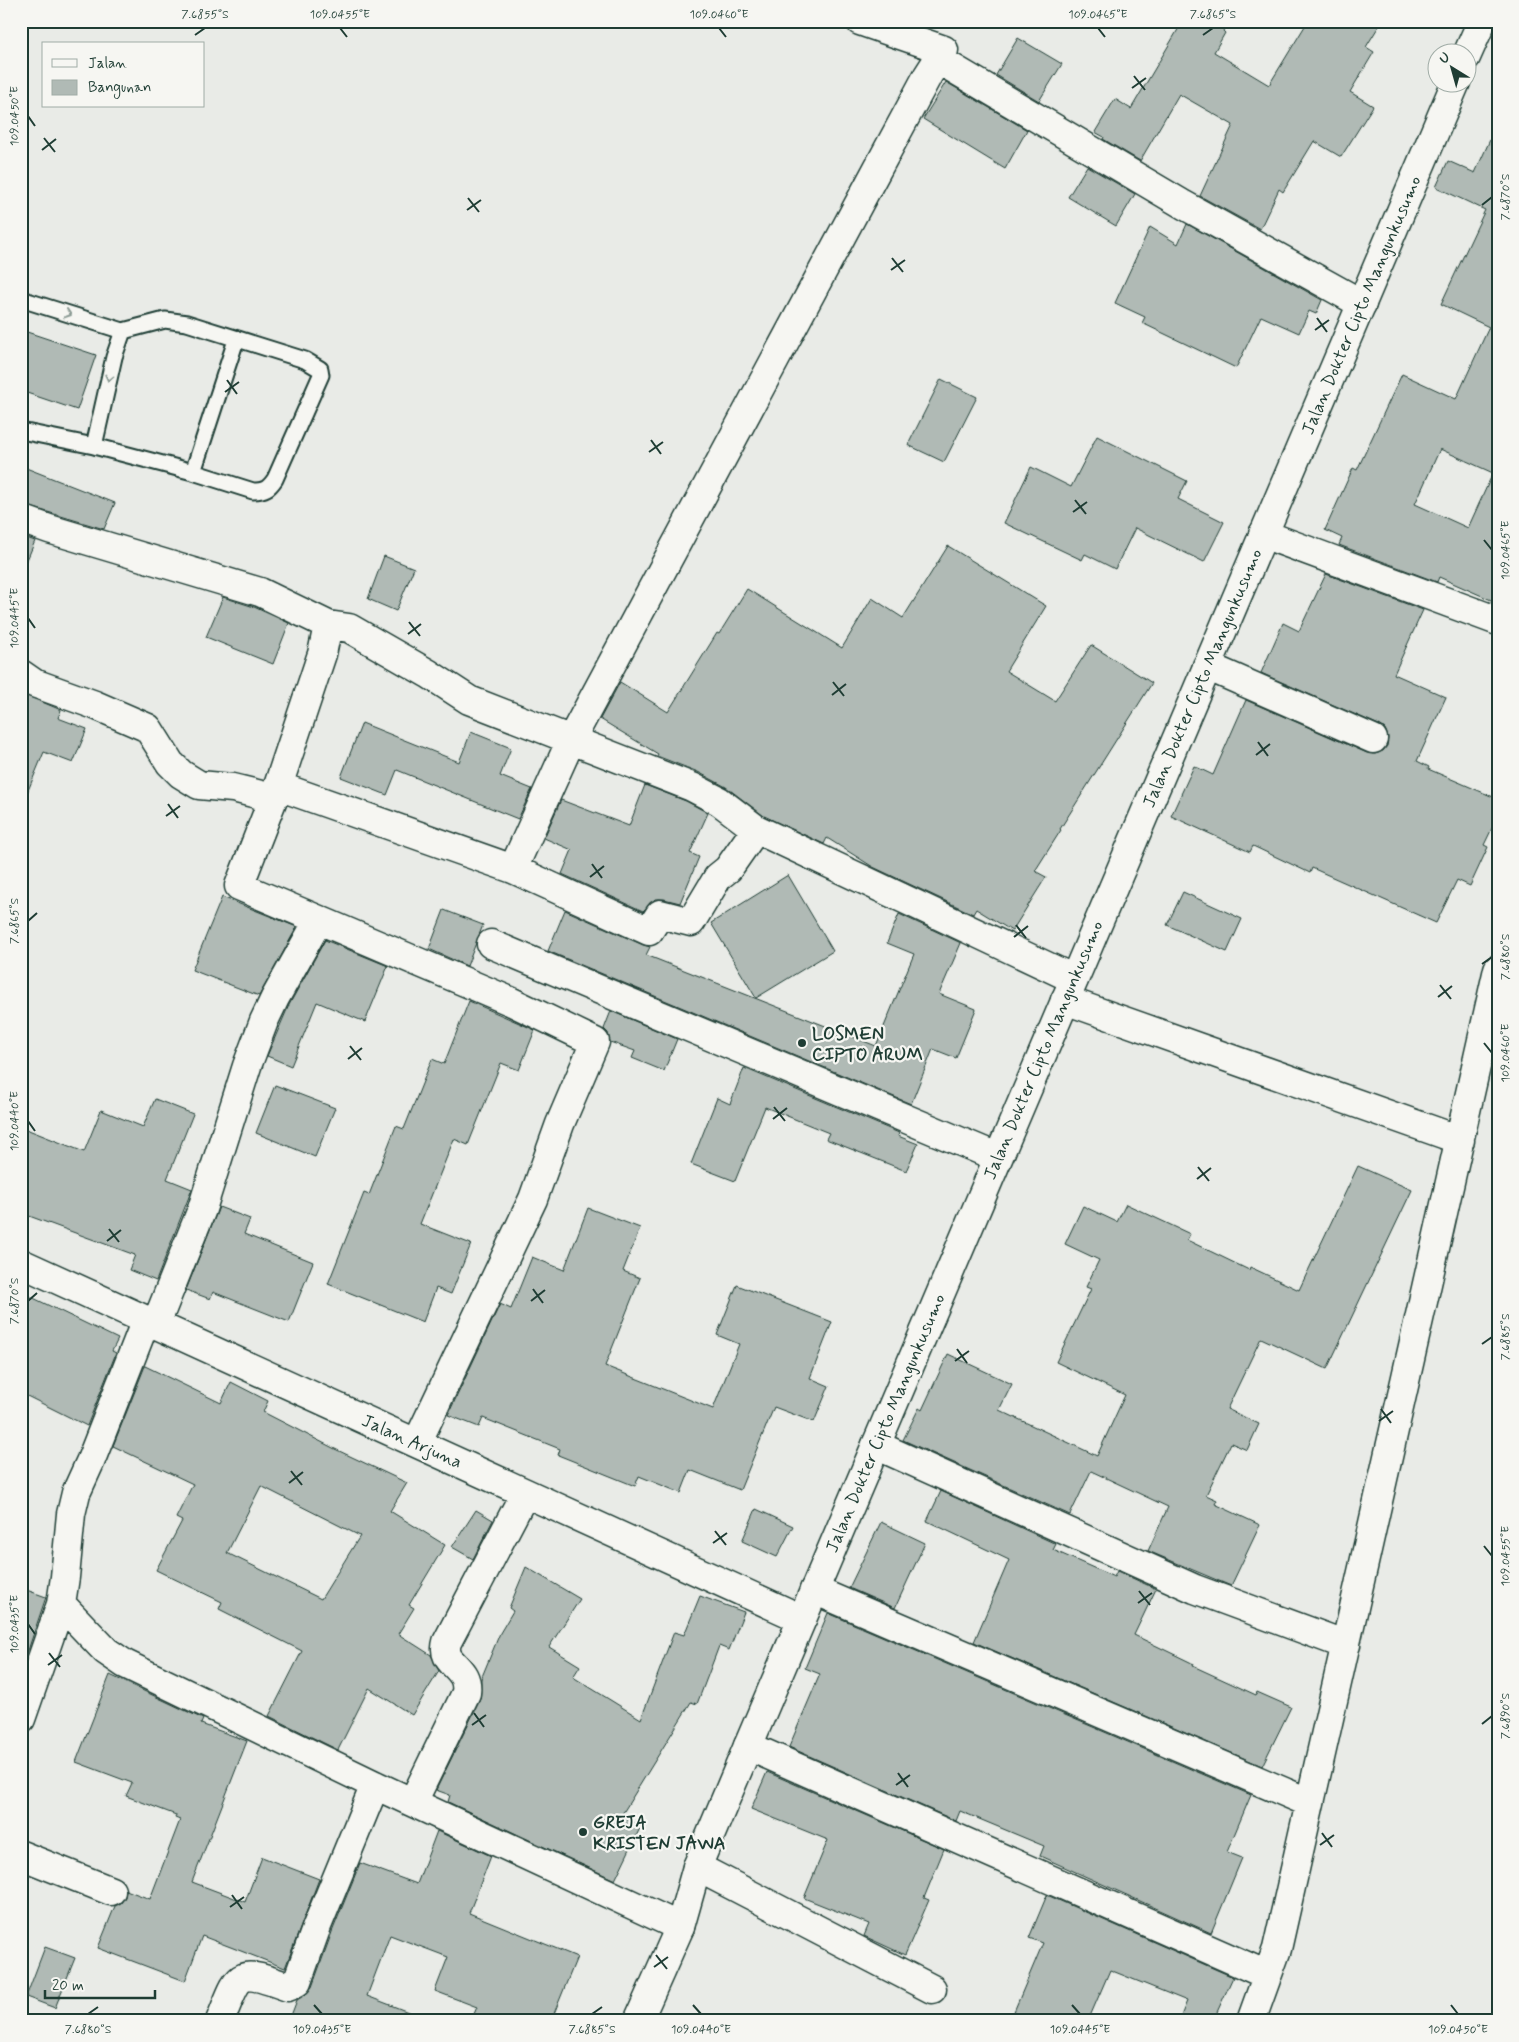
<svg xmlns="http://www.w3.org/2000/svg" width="1519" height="2042" viewBox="0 0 1519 2042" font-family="Mynerve,sans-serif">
<rect width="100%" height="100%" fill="#e9ebe7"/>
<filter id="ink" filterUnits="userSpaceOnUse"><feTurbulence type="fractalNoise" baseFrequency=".02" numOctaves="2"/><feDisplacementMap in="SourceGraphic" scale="10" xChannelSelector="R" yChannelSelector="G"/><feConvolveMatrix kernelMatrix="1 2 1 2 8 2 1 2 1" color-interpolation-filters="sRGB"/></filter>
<g filter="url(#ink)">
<!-- building -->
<path fill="#b0bab5" stroke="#1f3d34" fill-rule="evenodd" d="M 1183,21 L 1229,21 L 1223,31 L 1225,33 L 1214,52 L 1269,85 L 1308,21 L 1382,21 L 1366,47 L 1374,52 L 1350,92 L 1373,106 L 1341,157 L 1314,141 L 1283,192 L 1279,189 L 1260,229 L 1200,196 L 1233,125 L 1179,94 L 1140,161 L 1103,139 L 1104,137 L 1095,132 L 1115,99 L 1131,109 Z
M 1018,38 L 1062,64 L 1039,101 L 996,75 Z
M 946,82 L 1027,130 L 1005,169 L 923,119 Z
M 1498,122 L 1498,603 L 1439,577 L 1437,582 L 1339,545 L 1342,538 L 1325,530 L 1353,468 L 1357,470 L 1402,374 L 1456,399 L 1489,327 L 1441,304 L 1485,210 L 1436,187 L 1448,161 L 1475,173 ZM 1440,449 L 1493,473 L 1468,528 L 1415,504 Z
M 1087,166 L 1135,194 L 1116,226 L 1068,197 Z
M 1187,224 L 1322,300 L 1316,314 L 1309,311 L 1299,333 L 1261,316 L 1236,368 L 1142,323 L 1145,317 L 1115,303 L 1150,227 L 1178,244 Z
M 21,330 L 96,355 L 77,410 L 21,391 Z
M 941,379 L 977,397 L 944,462 L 908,445 Z
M 1097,436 L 1187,481 L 1178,499 L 1224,522 L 1204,562 L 1135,528 L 1115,569 L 1085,554 L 1082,560 L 1004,523 L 1031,467 L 1071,487 Z
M 21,466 L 115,503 L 104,529 L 21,504 Z
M 21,536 L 35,541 L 22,572 L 21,572 Z
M 948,546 L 1046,606 L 1006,671 L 1055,701 L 1091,645 L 1152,683 L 1060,829 L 1061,830 L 1035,871 L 1046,877 L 1012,931 L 976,909 L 973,914 L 873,867 L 827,838 L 824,844 L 764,816 L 726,787 L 698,772 L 657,756 L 658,754 L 600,719 L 620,682 L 668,712 L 717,633 L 719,634 L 747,589 L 842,648 L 872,598 L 903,618 Z
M 384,556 L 414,568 L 396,611 L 368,599 Z
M 1326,574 L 1423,610 L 1394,674 L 1446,697 L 1417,761 L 1429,767 L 1428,769 L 1498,799 L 1498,816 L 1484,845 L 1488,847 L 1470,886 L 1457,880 L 1436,923 L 1312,868 L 1310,873 L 1253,846 L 1250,852 L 1171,816 L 1194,766 L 1213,775 L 1246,700 L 1367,753 L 1375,754 L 1383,751 L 1387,746 L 1388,737 L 1385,729 L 1379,725 L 1261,673 L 1283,623 L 1299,631 Z
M 223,597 L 254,607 L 289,623 L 273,664 L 206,637 Z
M 21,693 L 61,710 L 58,718 L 87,729 L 73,763 L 44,752 L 22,805 Z
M 362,723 L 459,762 L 471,732 L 511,748 L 500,776 L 532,789 L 518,819 L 397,770 L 387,795 L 341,777 Z
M 645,785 L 686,801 L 708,813 L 690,853 L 699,857 L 680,903 L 664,899 L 655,899 L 643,911 L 562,874 L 572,850 L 544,838 L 561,800 L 629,826 Z
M 788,875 L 833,951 L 756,998 L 711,923 Z
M 1183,892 L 1242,919 L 1227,952 L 1167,925 Z
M 222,897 L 297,927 L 259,996 L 192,970 Z
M 444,910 L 483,925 L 467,966 L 429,949 Z
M 565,910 L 643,945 L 650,947 L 646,955 L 876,1046 L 914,954 L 887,943 L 899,914 L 961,943 L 939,994 L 976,1009 L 956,1058 L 933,1049 L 911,1104 L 548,951 Z
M 325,940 L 388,966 L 365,1022 L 317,1002 L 291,1066 L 267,1056 L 289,1005 Z
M 469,1001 L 535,1030 L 519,1070 L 501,1063 L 468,1145 L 454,1139 L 420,1224 L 471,1244 L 451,1294 L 436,1288 L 423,1322 L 328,1284 L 364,1193 L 369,1195 L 396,1126 L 404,1129 L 432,1059 L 444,1064 Z
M 611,1011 L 677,1039 L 664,1071 L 632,1058 L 635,1051 L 610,1042 L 608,1033 L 604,1029 Z
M 744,1068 L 899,1133 L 898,1136 L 918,1144 L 906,1171 L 826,1139 L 829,1133 L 765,1107 L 735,1181 L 691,1164 L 717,1098 L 730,1104 Z
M 275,1085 L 335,1108 L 315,1157 L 256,1133 Z
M 155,1099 L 193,1114 L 167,1179 L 192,1189 L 156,1281 L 129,1270 L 135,1255 L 21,1213 L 21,1127 L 84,1152 L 101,1110 L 143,1127 Z
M 1358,1166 L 1412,1190 L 1327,1369 L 1261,1338 L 1227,1409 L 1259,1424 L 1247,1450 L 1231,1443 L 1206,1495 L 1217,1500 L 1215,1504 L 1260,1525 L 1231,1586 L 1148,1551 L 1168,1507 L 1091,1471 L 1070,1515 L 903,1440 L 919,1408 L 922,1410 L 948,1354 L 1012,1384 L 999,1410 L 1097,1456 L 1125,1395 L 1056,1362 L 1091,1289 L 1086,1287 L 1099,1260 L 1065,1244 L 1083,1206 L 1117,1222 L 1126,1204 L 1190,1234 L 1187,1240 L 1249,1270 L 1250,1267 L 1299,1290 Z
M 219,1207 L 250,1219 L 244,1234 L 313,1262 L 289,1322 L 213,1292 L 210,1299 L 186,1290 Z
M 588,1208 L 640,1228 L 623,1271 L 640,1278 L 605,1366 L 713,1409 L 739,1344 L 717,1335 L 737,1285 L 832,1322 L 810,1378 L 829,1386 L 814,1422 L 774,1407 L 740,1490 L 690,1470 L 681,1493 L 639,1476 L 635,1486 L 558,1455 L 560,1449 L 483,1418 L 479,1427 L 448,1415 L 500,1304 L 511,1309 L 532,1257 L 564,1270 Z
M 21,1292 L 118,1339 L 112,1351 L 116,1353 L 87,1426 L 21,1393 Z
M 145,1366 L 221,1403 L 231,1382 L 268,1401 L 263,1412 L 335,1449 L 407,1483 L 390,1511 L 445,1545 L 409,1605 L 414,1608 L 398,1634 L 431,1655 L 439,1671 L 412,1715 L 369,1688 L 338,1750 L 269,1716 L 302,1651 L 219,1609 L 222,1602 L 156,1570 L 182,1521 L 176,1518 L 193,1484 L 113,1446 ZM 261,1486 L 360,1536 L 321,1599 L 227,1553 Z
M 941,1491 L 1056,1544 L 1053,1550 L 1114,1577 L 1117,1571 L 1156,1589 L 1134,1635 L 1194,1664 L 1193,1666 L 1256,1695 L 1257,1692 L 1291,1707 L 1262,1766 L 974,1642 L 1009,1560 L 927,1521 Z
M 756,1509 L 793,1526 L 777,1557 L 742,1541 Z
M 476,1510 L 493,1520 L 473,1559 L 452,1547 Z
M 881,1522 L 925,1543 L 895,1608 L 849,1588 Z
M 526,1567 L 580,1599 L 549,1647 L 580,1666 L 573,1677 L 641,1719 L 674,1632 L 684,1635 L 700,1596 L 744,1612 L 729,1650 L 719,1646 L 697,1704 L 691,1702 L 621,1816 L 641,1826 L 615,1880 L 448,1802 L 450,1795 L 436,1790 L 480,1700 L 481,1679 L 500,1633 L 513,1611 L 509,1608 Z
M 21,1588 L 46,1597 L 21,1671 Z
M 828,1613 L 1251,1795 L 1227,1852 L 1242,1858 L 1211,1933 L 1040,1856 L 1044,1846 L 960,1811 L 956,1821 L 789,1747 L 820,1674 L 805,1668 Z
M 110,1675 L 203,1719 L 201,1724 L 247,1741 L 192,1882 L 245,1902 L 262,1857 L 319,1879 L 285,1968 L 202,1936 L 185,1981 L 98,1948 L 115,1906 L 121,1903 L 125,1897 L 126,1890 L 150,1899 L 180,1820 L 175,1818 L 176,1815 L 126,1796 L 132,1783 L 76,1762 Z
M 767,1772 L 944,1849 L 924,1898 L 929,1900 L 905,1955 L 864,1936 L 869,1924 L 804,1898 L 828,1840 L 751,1809 Z
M 437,1831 L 491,1856 L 469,1913 L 577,1957 L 551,2021 L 471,2021 L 477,2007 L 435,1991 L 448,1957 L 390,1935 L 367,1996 L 424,2018 L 424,2021 L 289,2021 L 297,2000 L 305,1995 L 312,1987 L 332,1932 L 360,1863 L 417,1884 Z
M 1047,1895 L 1233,1977 L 1213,2021 L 1179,2021 L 1187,2001 L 1110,1970 L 1088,2021 L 1010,2021 L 1043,1943 L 1029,1938 Z
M 45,1947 L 75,1958 L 55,2008 L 26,1997 Z"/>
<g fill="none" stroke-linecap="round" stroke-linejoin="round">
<!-- service casing -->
<g stroke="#1f3d34" stroke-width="19">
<path id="service" d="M 21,299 L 123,331 L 165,320 L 187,323 L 305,360 L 320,369 L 321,375 L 275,479 C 269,488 265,491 253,491 L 193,472 L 94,446
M 21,431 L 94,446 L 114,357 L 123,331
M 193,472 L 236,340"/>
</g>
<!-- minor casing -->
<g stroke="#1f3d34" stroke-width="31">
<path id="minor" d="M 939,60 L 1184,205 L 1362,304
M 21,519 L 49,529 L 260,592 L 328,625 L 349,628 L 429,674 L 469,700 L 692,787 L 719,801 L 756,829
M 1263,534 L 1498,621
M 328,625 L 322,654 L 278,786 L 239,886 L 510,1001 L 595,1042 L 560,1124 L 533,1199 L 417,1443
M 1207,666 L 1373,739
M 21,674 L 34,683 L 95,705 L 148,728 L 170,763 L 181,774 L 199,785 L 233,788 L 273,798
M 278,786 L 513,869 L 649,931 L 660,914 L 691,922 L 718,877 L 728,869 L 756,829 L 1074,979
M 513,869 L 571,740 L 871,181 L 928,75 L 944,50 L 860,21
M 491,944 L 997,1157
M 1065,1000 L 1460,1140
M 21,1263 L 802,1619
M 156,1324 L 202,1209 L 247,1066 L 264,1021 L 275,998 L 318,921
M 876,1445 L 1195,1589 L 1346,1645
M 814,1590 L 1310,1803
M 61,1604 L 106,1651 L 125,1664 L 375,1785 L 680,1927
M 21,1719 L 61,1604 L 65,1577 L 71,1514 L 76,1493 L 91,1460 L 146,1320
M 748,1746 L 1267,1975
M 413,1802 L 466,1693 C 470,1665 440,1666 447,1642 L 525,1493
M 21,1855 L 111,1891
M 697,1867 L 932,1989
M 220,2021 C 240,1972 236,1968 288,1987 L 297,1982 L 317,1926 L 375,1785
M 1251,2021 L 1277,1949 L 1498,969"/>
</g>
<!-- tertiary casing -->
<g stroke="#1f3d34" stroke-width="31">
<path id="tertiary" d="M 1466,57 L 1482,21
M 638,2021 L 680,1927 L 697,1867 L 748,1746 L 1456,82"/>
</g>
<!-- service -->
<use href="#service" stroke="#f6f6f2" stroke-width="15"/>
<!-- minor -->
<use href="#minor" stroke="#f6f6f2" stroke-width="28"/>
<!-- tertiary -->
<use href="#tertiary" stroke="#f6f6f2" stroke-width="28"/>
</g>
<!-- one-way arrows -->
<defs><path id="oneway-chevron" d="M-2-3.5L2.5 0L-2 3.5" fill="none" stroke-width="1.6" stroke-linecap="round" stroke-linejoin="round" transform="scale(1.25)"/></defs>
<g stroke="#8a9a93">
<use href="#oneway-chevron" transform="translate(68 314) rotate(18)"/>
<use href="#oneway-chevron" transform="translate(109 378) rotate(103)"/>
</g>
</g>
<!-- ticks -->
<path fill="none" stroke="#1f3d34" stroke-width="2" d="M 340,28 L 347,37M 719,28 L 726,37M 1098,28 L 1105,37M 195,35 L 205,28M 1203,35 L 1213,28M 1134,76 L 1145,90M 1132,88 L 1146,78M 28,116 L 35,126M 44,138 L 55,152M 42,150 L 56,139M 468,198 L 479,212M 1482,205 L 1492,197M 467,210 L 481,200M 892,258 L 903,272M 891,270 L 905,260M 1317,318 L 1327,332M 1315,330 L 1329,320M 227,380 L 237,394M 225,392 L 239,382M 651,440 L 661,454M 649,452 L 663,442M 1075,500 L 1086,514M 1073,512 L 1087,502M 1484,540 L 1492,550M 28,618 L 35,628M 409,622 L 420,636M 408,634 L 421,624M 833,682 L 844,696M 832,695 L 846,684M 1258,742 L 1268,756M 1256,755 L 1270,744M 168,804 L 178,818M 166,816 L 180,806M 592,864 L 602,878M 590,877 L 604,866M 28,921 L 37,913M 1016,925 L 1026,938M 1014,937 L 1028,926M 1482,964 L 1492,957M 1440,985 L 1451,999M 1438,997 L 1452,986M 1484,1043 L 1492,1053M 350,1046 L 361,1060M 348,1059 L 362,1048M 774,1107 L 785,1121M 773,1119 L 787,1108M 28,1121 L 35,1131M 1198,1167 L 1209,1181M 1197,1179 L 1211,1168M 109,1229 L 119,1242M 107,1241 L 121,1230M 533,1289 L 543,1303M 28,1301 L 37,1293M 531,1301 L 545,1290M 1482,1344 L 1492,1337M 957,1349 L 967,1363M 955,1361 L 969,1351M 1381,1409 L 1391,1423M 1379,1421 L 1393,1411M 291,1471 L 302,1485M 289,1483 L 303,1472M 715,1531 L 726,1545M 713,1543 L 727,1533M 1484,1546 L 1492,1556M 1139,1591 L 1150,1605M 1138,1603 L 1152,1593M 28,1624 L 35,1634M 49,1653 L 60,1667M 48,1665 L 62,1655M 474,1713 L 484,1727M 1482,1724 L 1492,1716M 472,1725 L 486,1715M 898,1773 L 908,1787M 896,1785 L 910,1775M 1322,1833 L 1332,1847M 1320,1845 L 1334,1835M 232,1895 L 242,1909M 230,1907 L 244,1897M 656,1955 L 667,1969M 654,1967 L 668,1957M 314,2005 L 322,2014M 693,2005 L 701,2014M 1072,2005 L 1080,2014M 1451,2005 L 1458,2014M 88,2014 L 98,2007M 592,2014 L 602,2007"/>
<!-- markers -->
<g fill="#1f3d34" stroke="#f6f6f2" stroke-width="2">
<circle cx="802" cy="1043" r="5"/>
<circle cx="583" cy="1832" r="5"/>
</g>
<g text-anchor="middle" stroke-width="4.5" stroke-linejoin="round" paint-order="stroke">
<!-- street labels -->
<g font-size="18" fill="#1f3d34" stroke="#f6f6f2">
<text transform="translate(1361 305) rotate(-67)" y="6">Jalan Dokter Cipto Mangunkusumo</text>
<text transform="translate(1202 678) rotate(-67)" y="6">Jalan Dokter Cipto Mangunkusumo</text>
<text transform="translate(1043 1050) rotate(-67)" y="6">Jalan Dokter Cipto Mangunkusumo</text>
<text transform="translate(885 1423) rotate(-67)" y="6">Jalan Dokter Cipto Mangunkusumo</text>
<text transform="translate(412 1441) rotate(24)" y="6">Jalan Arjuna</text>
</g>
<!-- poi labels -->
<g font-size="18" font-weight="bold" fill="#1f3d34" stroke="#f6f6f2" text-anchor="start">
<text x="812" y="1039">LOSMEN<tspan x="812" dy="21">CIPTO ARUM</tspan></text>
<text x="593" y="1828">GREJA<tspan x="593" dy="21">KRISTEN JAWA</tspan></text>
</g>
</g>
<!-- margin -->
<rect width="1519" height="2042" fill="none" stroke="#f6f6f2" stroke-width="55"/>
<!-- legend -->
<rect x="42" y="42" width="162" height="65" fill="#f6f6f2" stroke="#a0aca6"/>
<rect x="52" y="59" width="25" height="8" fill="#f6f6f2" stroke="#a0aca6"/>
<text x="88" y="68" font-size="15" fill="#1f3d34">Jalan</text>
<rect x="52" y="80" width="25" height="15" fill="#b0bab5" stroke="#a0aca6"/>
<text x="88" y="92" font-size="15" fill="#1f3d34">Bangunan</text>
<!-- north arrow -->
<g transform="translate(1452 68) rotate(323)"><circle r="24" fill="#f6f6f2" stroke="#a0aca6"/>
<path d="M0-4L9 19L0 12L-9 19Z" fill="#1f3d34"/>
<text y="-8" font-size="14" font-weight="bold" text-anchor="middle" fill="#1f3d34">U</text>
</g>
<!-- scale -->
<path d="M45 1990v8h110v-8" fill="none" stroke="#1f3d34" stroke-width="2.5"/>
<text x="52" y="1990" font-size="15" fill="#1f3d34" stroke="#f6f6f2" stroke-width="4" paint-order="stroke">20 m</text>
<rect x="28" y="28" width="1464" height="1986" fill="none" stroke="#1f3d34" stroke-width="2"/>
<g font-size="12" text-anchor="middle" fill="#1f3d34">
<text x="205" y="18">7.6855°S</text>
<text x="340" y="18">109.0455°E</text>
<text x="719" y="18">109.0460°E</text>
<text x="1098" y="18">109.0465°E</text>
<text x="1213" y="18">7.6865°S</text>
<text transform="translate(14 116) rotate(-90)" y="4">109.0450°E</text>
<text transform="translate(1505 197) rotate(-90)" y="4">7.6870°S</text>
<text transform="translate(1505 550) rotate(-90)" y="4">109.0465°E</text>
<text transform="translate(14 618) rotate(-90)" y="4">109.0445°E</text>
<text transform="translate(14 921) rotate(-90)" y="4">7.6865°S</text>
<text transform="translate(1505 957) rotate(-90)" y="4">7.6880°S</text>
<text transform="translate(1505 1053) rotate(-90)" y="4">109.0460°E</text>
<text transform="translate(14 1121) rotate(-90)" y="4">109.0440°E</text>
<text transform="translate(14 1301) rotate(-90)" y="4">7.6870°S</text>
<text transform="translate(1505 1337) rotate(-90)" y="4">7.6885°S</text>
<text transform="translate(1505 1556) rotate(-90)" y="4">109.0455°E</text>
<text transform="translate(14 1624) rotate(-90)" y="4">109.0435°E</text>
<text transform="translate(1505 1716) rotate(-90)" y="4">7.6890°S</text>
<text x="88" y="2033">7.6880°S</text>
<text x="322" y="2033">109.0435°E</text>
<text x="592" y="2033">7.6885°S</text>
<text x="701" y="2033">109.0440°E</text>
<text x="1080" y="2033">109.0445°E</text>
<text x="1458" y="2033">109.0450°E</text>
</g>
</svg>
